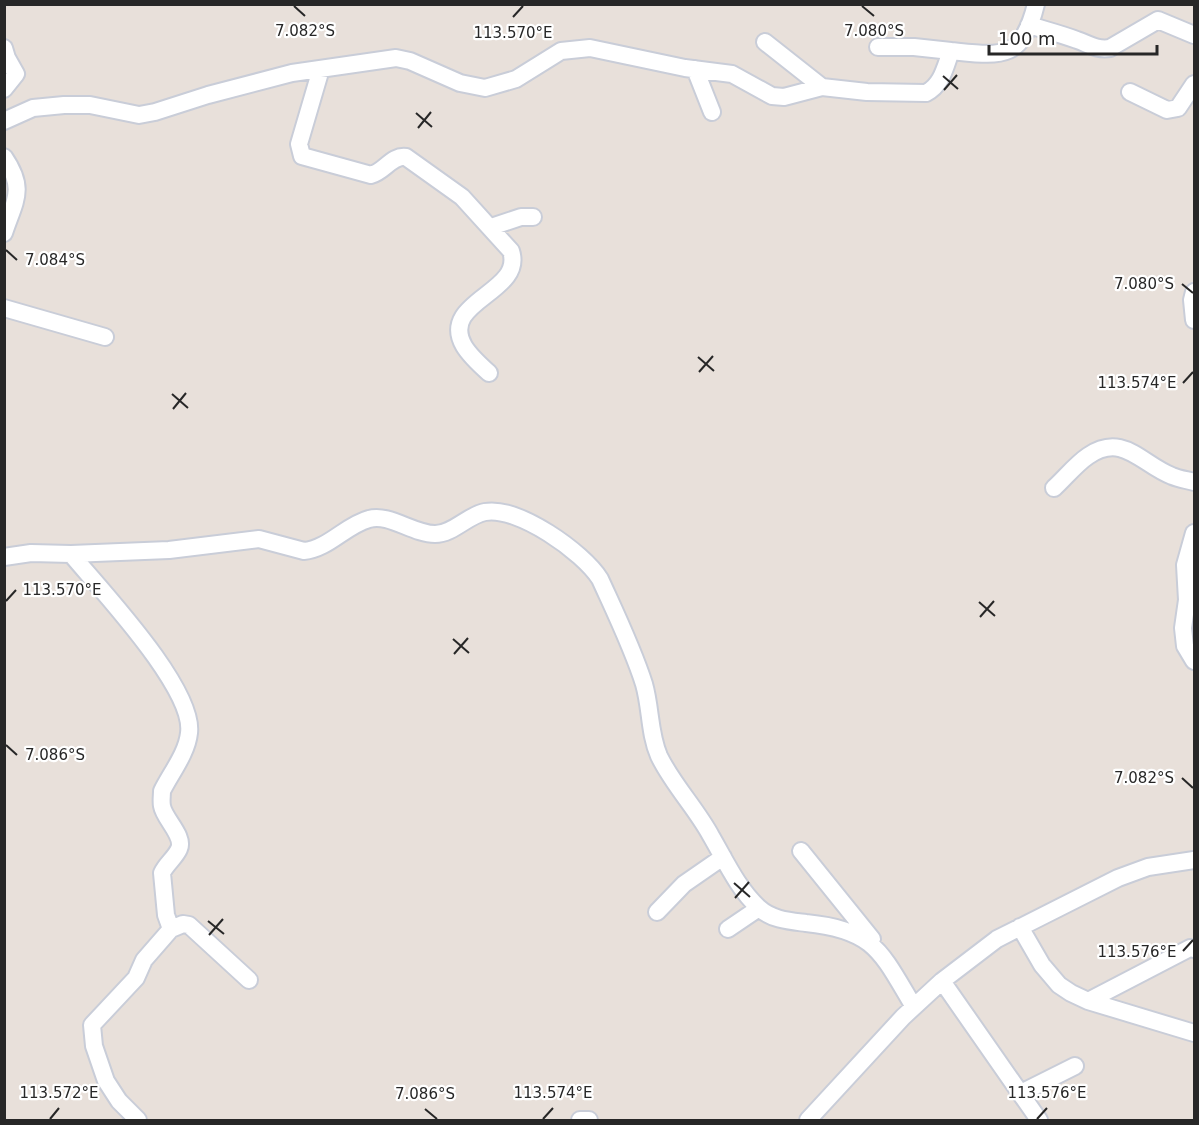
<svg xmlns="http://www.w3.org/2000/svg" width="1199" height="1125" viewBox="0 0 1199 1125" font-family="'DejaVu Sans',sans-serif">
<rect width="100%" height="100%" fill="#e8e0da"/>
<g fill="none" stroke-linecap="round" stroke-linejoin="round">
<!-- minor casing -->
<g stroke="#c9cdd8" stroke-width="20">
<path id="minor" d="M 1029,25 C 1045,30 1061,34 1077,40 C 1089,44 1096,50 1110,48 L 1158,20 L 1194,35
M 765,42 L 822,87
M 878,47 L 914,47 L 951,51
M 4,48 L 7,58 L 16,74 L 4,89
M 321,69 L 299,144 L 302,156 L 371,175 C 384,172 392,155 406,157 L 462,197 L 511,251 C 525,293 438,301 464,346 C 470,356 480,365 489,373
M 695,69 L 712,112
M 1130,92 L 1167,110 L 1178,108 L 1194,84
M 4,121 L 33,108 L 64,105 L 90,105 L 139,115 L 155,112 L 208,95 L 292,73 L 396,58 L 410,61 L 460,83 L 485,88 L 516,79 L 561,51 L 590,48 L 685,68 L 732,74 L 772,96 L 784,97 L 822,87 L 867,92 L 926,93 C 942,85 945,67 951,51 C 1001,56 1022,61 1036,4
M 4,157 C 26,189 15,200 4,233
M 491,227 L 521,217 L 533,217
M 1194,292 L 1192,300 L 1194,320
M 4,308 L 105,337
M 1054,488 C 1065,478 1076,464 1088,456 C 1123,432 1141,464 1172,476 C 1179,479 1187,480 1194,482
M 1194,533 L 1185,565 L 1187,600 L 1183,628 L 1185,646 L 1194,661
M 71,554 C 100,589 195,689 189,733 C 187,753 171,773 162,791 C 162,796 161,801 162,806 C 164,819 185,836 179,849 C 175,858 166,864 162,873 L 166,915 L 171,929 L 144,960 L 136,978 L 92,1025 L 94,1046 L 106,1081 L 119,1101 L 138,1120
M 4,557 L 31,553 L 71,554 L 169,550 L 259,539 L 304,551 C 328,549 346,525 369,519 C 389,513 413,534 435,534 C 453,534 468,515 485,512 C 518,506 583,552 600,579 C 615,612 633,649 644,684 C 651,708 649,733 659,756 C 673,785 696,808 711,836 C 725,860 738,889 759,908 C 772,920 790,921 806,923 C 875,930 881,952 914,1007
M 801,851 L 872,939
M 657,912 L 684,884 L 723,857
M 1020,927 L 1042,965 L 1059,985 L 1071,993 L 1088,1001 L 1194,1033
M 171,929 L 183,924 L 189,925 L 249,980
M 728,929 L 759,908
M 942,981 L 1039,1120
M 1088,1001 L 1190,948 L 1194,949
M 1021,1093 L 1075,1066
M 580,1120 L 589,1120
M 808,1120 L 903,1017 L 942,981 L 997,939 L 1118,878 L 1148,867 L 1194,860"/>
</g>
<!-- minor -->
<use href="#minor" stroke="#fff" stroke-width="16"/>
</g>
<!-- ticks -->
<path fill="none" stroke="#272727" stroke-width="2" d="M 294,6 L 305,16M 862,6 L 874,16M 513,17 L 523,6M 943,76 L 958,89M 944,90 L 957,75M 416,113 L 432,127M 418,128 L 431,112M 6,250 L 17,260M 1182,284 L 1193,293M 698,357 L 714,371M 699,372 L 713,356M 1183,383 L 1193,372M 172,394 L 188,408M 173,409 L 186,393M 6,601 L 16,590M 979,602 L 995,616M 980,617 L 994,601M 453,639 L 469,653M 454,654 L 468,638M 6,745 L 17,755M 1182,778 L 1193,788M 734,883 L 750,897M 735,898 L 749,882M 208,921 L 224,934M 209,935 L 223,919M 1183,951 L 1193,940M 425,1109 L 437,1119M 50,1119 L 59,1108M 543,1119 L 553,1108M 1037,1119 L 1047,1108"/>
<g font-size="15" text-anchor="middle" fill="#272727" stroke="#fff" stroke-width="4.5" stroke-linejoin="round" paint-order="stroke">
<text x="305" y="36">7.082°S</text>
<text x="874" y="36">7.080°S</text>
<text x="513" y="38">113.570°E</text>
<text x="55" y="265">7.084°S</text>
<text x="1144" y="289">7.080°S</text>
<text x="1137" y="388">113.574°E</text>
<text x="62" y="595">113.570°E</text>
<text x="55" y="760">7.086°S</text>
<text x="1144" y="783">7.082°S</text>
<text x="1137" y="957">113.576°E</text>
<text x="59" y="1098">113.572°E</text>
<text x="553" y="1098">113.574°E</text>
<text x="1047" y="1098">113.576°E</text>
<text x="425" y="1099">7.086°S</text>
</g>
<!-- border -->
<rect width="1199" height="1125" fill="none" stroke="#272727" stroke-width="12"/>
<!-- scale -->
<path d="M989 45v9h168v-9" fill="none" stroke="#272727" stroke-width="3"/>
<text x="998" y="45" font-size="18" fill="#272727" stroke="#ffffff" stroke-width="4.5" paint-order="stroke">100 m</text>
</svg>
